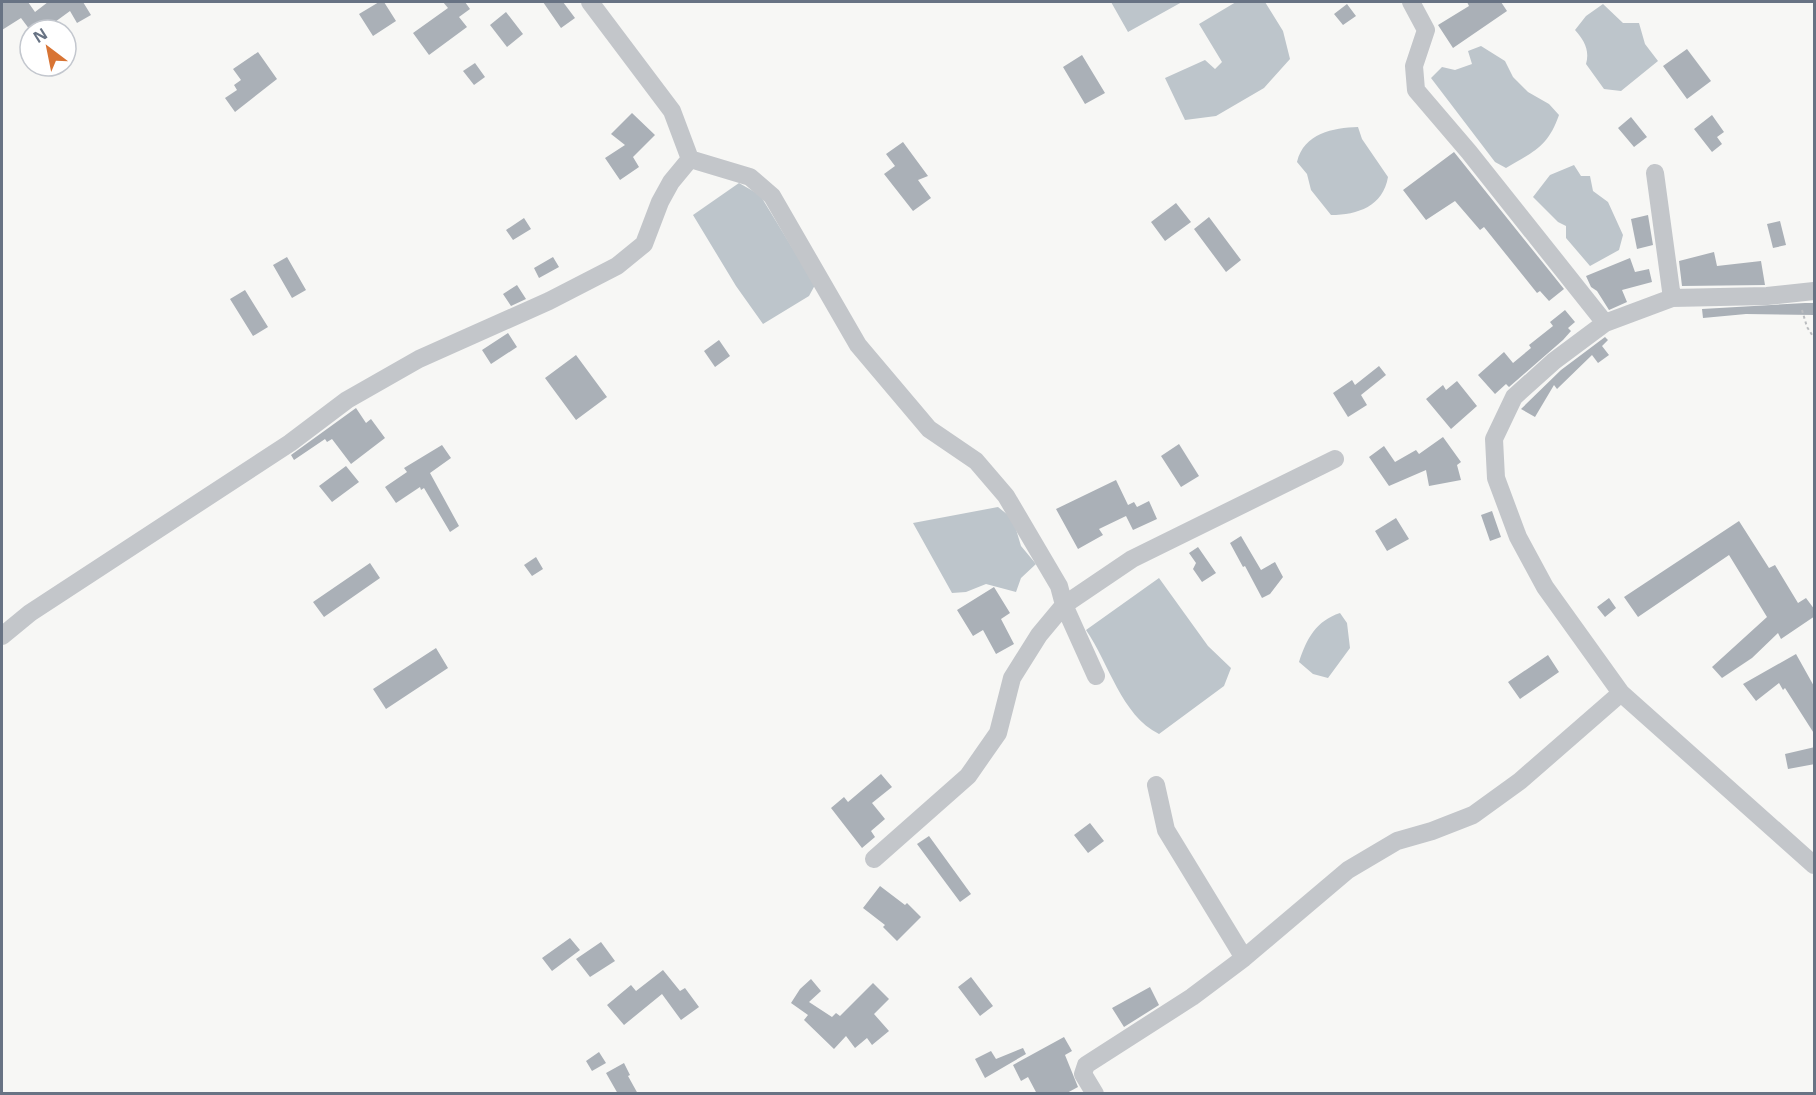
<svg xmlns="http://www.w3.org/2000/svg" width="1816" height="1095" viewBox="0 0 1816 1095" font-family="'Noto Sans',sans-serif">
<rect width="100%" height="100%" fill="#f7f7f5"/>
<!-- water -->
<path fill="#bdc5cb" d="M 1111,2 L 1182,2 L 1128,32 Z
M 1236,2 L 1265,2 L 1283,31 L 1290,59 L 1264,88 L 1216,116 L 1185,120 L 1165,78 L 1205,60 L 1215,69 L 1222,62 L 1199,24 Z
M 1603,4 L 1623,23 L 1639,23 L 1645,44 L 1658,61 L 1621,91 L 1604,89 L 1586,64 C 1590,50 1584,40 1575,30 L 1586,16 Z
M 1481,46 L 1505,61 L 1513,77 L 1528,92 L 1549,104 L 1559,115 C 1548,147 1533,152 1506,168 L 1495,162 L 1431,78 L 1442,67 L 1455,70 L 1472,64 L 1468,51 Z
M 1358,127 L 1362,139 L 1388,177 C 1383,206 1358,215 1331,215 L 1311,190 L 1307,174 L 1297,162 C 1304,133 1333,128 1358,127 Z
M 1574,165 L 1581,176 L 1590,176 L 1593,191 L 1608,202 L 1623,235 L 1619,250 L 1590,266 L 1566,238 L 1566,226 L 1558,222 L 1533,197 L 1550,175 Z
M 739,183 L 760,195 L 815,285 L 809,296 L 763,324 L 736,286 L 693,215 Z
M 998,507 L 1013,519 L 1021,546 L 1036,564 L 1021,578 L 1016,592 L 986,584 L 966,592 L 952,593 L 913,523 Z
M 1159,578 L 1208,646 L 1231,668 L 1224,686 L 1159,734 C 1121,715 1109,663 1086,630 Z
M 1340,613 L 1347,623 L 1350,648 L 1328,678 L 1313,674 L 1299,662 C 1307,638 1316,621 1340,613 Z"/>
<!-- building -->
<path fill="#aab0b7" d="M 2,2 L 28,2 L 35,12 L 48,2 L 83,2 L 91,15 L 77,23 L 70,11 L 44,30 L 30,30 L 21,18 L 2,30 Z
M 379,2 L 384,2 L 396,21 L 373,36 L 359,14 Z
M 443,2 L 465,2 L 470,9 L 459,17 L 467,27 L 429,55 L 413,33 L 448,8 Z
M 543,2 L 563,2 L 575,18 L 561,28 Z
M 1467,2 L 1501,2 L 1507,11 L 1453,48 L 1438,25 L 1469,6 Z
M 1347,4 L 1356,16 L 1343,25 L 1334,14 Z
M 506,12 L 523,34 L 507,47 L 490,25 Z
M 1687,49 L 1711,81 L 1687,99 L 1663,66 Z
M 258,52 L 277,79 L 235,112 L 225,98 L 237,90 L 234,85 L 241,80 L 233,69 Z
M 1082,55 L 1105,93 L 1085,104 L 1063,67 Z
M 475,63 L 485,77 L 474,85 L 463,71 Z
M 632,113 L 655,135 L 633,157 L 639,167 L 620,180 L 605,158 L 625,145 L 611,134 Z
M 1712,115 L 1724,132 L 1717,137 L 1722,144 L 1712,152 L 1694,129 Z
M 1631,117 L 1647,137 L 1634,147 L 1618,128 Z
M 903,142 L 928,176 L 918,180 L 931,198 L 913,211 L 884,174 L 895,166 L 886,154 Z
M 1454,152 L 1564,289 L 1549,301 L 1540,291 L 1537,293 L 1484,227 L 1480,230 L 1455,201 L 1426,220 L 1403,190 Z
M 1176,203 L 1191,222 L 1165,241 L 1151,222 Z
M 1648,215 L 1653,245 L 1637,249 L 1631,219 Z
M 1209,217 L 1241,260 L 1226,272 L 1194,229 Z
M 524,218 L 531,229 L 513,240 L 506,230 Z
M 1780,221 L 1786,245 L 1773,248 L 1767,224 Z
M 1714,252 L 1717,266 L 1761,261 L 1765,285 L 1682,286 L 1679,261 Z
M 287,257 L 306,290 L 292,298 L 273,265 Z
M 553,257 L 559,267 L 539,278 L 534,268 Z
M 1630,258 L 1635,272 L 1649,269 L 1652,282 L 1622,290 L 1627,302 L 1609,310 L 1597,291 L 1591,287 L 1586,276 Z
M 517,285 L 526,299 L 511,306 L 503,294 Z
M 245,290 L 268,327 L 253,336 L 230,299 Z
M 1805,303 L 1815,303 L 1815,315 L 1746,314 L 1703,318 L 1702,309 Z
M 1565,310 L 1575,322 L 1568,328 L 1571,331 L 1563,340 L 1509,387 L 1506,384 L 1495,394 L 1478,375 L 1504,352 L 1513,363 L 1531,348 L 1529,345 L 1553,326 L 1550,322 Z
M 508,333 L 517,347 L 491,364 L 482,350 Z
M 1605,337 L 1608,340 L 1602,346 L 1609,355 L 1598,363 L 1592,355 L 1557,389 L 1554,385 L 1535,417 L 1521,409 L 1561,370 Z
M 719,340 L 730,356 L 715,367 L 704,351 Z
M 576,355 L 607,397 L 576,420 L 545,378 Z
M 1379,366 L 1386,375 L 1361,395 L 1367,405 L 1348,417 L 1333,393 L 1352,380 L 1355,385 Z
M 1457,381 L 1477,406 L 1451,429 L 1426,399 L 1443,385 L 1446,390 Z
M 356,408 L 366,423 L 371,419 L 385,438 L 351,464 L 332,439 L 327,442 L 325,439 L 294,460 L 291,455 Z
M 1443,437 L 1461,462 L 1457,465 L 1461,480 L 1429,486 L 1426,470 L 1389,486 L 1369,457 L 1384,446 L 1395,462 L 1416,450 L 1419,454 Z
M 1179,444 L 1199,476 L 1181,487 L 1161,456 Z
M 442,445 L 451,458 L 430,473 L 459,526 L 450,532 L 424,488 L 421,490 L 420,487 L 396,503 L 385,487 L 407,472 L 404,468 Z
M 346,466 L 359,482 L 332,502 L 319,486 Z
M 1116,480 L 1128,505 L 1134,502 L 1137,507 L 1149,501 L 1157,519 L 1133,530 L 1126,516 L 1099,529 L 1103,535 L 1078,549 L 1056,509 Z
M 1492,511 L 1501,537 L 1490,541 L 1481,515 Z
M 1396,518 L 1409,539 L 1387,551 L 1375,531 Z
M 1739,521 L 1769,568 L 1775,565 L 1798,603 L 1806,598 L 1815,610 L 1815,616 L 1781,639 L 1778,633 L 1752,658 L 1722,678 L 1712,667 L 1767,617 L 1729,555 L 1638,617 L 1624,597 Z
M 1241,536 L 1261,570 L 1275,562 L 1283,577 L 1270,594 L 1262,598 L 1245,566 L 1243,567 L 1230,543 Z
M 1198,547 L 1216,573 L 1202,582 L 1193,569 L 1196,563 L 1189,553 Z
M 536,557 L 543,569 L 532,576 L 524,565 Z
M 370,563 L 380,578 L 324,617 L 313,602 Z
M 994,587 L 1010,613 L 1001,619 L 1014,644 L 996,654 L 983,630 L 973,636 L 957,610 Z
M 1609,598 L 1616,608 L 1605,617 L 1597,607 Z
M 436,648 L 448,668 L 386,709 L 373,689 Z
M 1796,654 L 1815,688 L 1815,735 L 1785,688 L 1783,690 L 1779,683 L 1756,701 L 1743,684 Z
M 1548,655 L 1559,672 L 1520,699 L 1508,682 Z
M 1815,747 L 1815,764 L 1788,769 L 1785,754 Z
M 881,774 L 892,787 L 872,803 L 885,819 L 871,831 L 875,837 L 862,848 L 831,808 L 844,797 L 848,802 Z
M 1090,823 L 1104,841 L 1088,853 L 1074,835 Z
M 929,836 L 971,894 L 960,902 L 917,844 Z
M 880,886 L 905,905 L 907,903 L 921,917 L 897,941 L 883,927 L 885,925 L 863,908 Z
M 570,938 L 580,950 L 552,971 L 542,958 Z
M 601,942 L 615,961 L 590,977 L 576,959 Z
M 663,970 L 680,991 L 685,988 L 699,1007 L 681,1020 L 662,994 L 624,1025 L 607,1005 L 631,985 L 636,991 Z
M 971,977 L 993,1006 L 980,1016 L 958,987 Z
M 811,979 L 821,991 L 809,1002 L 832,1017 L 836,1013 L 840,1016 L 873,983 L 889,999 L 874,1014 L 889,1031 L 872,1045 L 867,1038 L 855,1048 L 846,1036 L 834,1049 L 804,1020 L 808,1015 L 791,1003 L 800,989 Z
M 1150,987 L 1159,1005 L 1124,1027 L 1112,1008 Z
M 1064,1037 L 1072,1051 L 1065,1055 L 1078,1087 L 1065,1094 L 1037,1094 L 1028,1077 L 1021,1081 L 1013,1065 Z
M 1023,1048 L 1026,1054 L 985,1078 L 975,1059 L 991,1051 L 996,1059 Z
M 599,1052 L 606,1063 L 592,1071 L 586,1061 Z
M 624,1063 L 630,1075 L 628,1076 L 638,1094 L 618,1094 L 606,1073 Z"/>
<g fill="none" stroke-linecap="round" stroke-linejoin="round">
<!-- path -->
<path stroke="#bbbdc0" stroke-width="2" stroke-dasharray="3 3" stroke-linecap="butt" d="M 1802,310 L 1807,327 L 1814,338"/>
<!-- minor -->
<path stroke="#c3c6ca" stroke-width="18" d="M 590,2 L 672,111 L 690,159 L 750,177 L 772,196 L 858,345 L 929,429 L 976,461 L 1006,496 L 1059,586 L 1064,605 L 1039,635 L 1012,678 L 998,733 L 968,776 L 874,859
M 1411,2 L 1426,30 L 1414,66 L 1416,90 L 1469,152 L 1605,323
M 1655,173 L 1672,298
M 1814,291 L 1767,296 L 1672,298 L 1605,323 L 1554,361 L 1514,397 L 1494,439 L 1496,478 L 1518,537 L 1545,587 L 1621,693 L 1814,865
M 2,636 L 30,613 L 290,443 L 347,400 L 419,359 L 549,301 L 617,266 L 644,244 L 660,202 L 671,182 L 690,159
M 1096,676 L 1064,605 L 1132,559 L 1335,459
M 1156,785 L 1166,830 L 1244,958
M 1095,1094 L 1083,1074 L 1086,1065 L 1192,997 L 1244,958 L 1348,870 L 1397,841 L 1432,831 L 1473,815 L 1520,781 L 1621,693"/>
</g>
<!-- border -->
<rect width="1816" height="1095" fill="none" stroke="#687384" stroke-width="6"/>
<!-- north arrow -->
<g transform="translate(48 48) rotate(328)"><circle r="28" fill="#ffffff" stroke="#c3c7ce" stroke-width="1.5"/>
<path d="M0-4.5L10 22L0 15L-10 22Z" fill="#d87434"/>
<text y="-9" font-size="16" font-weight="bold" text-anchor="middle" fill="#687384">N</text>
</g>
</svg>
